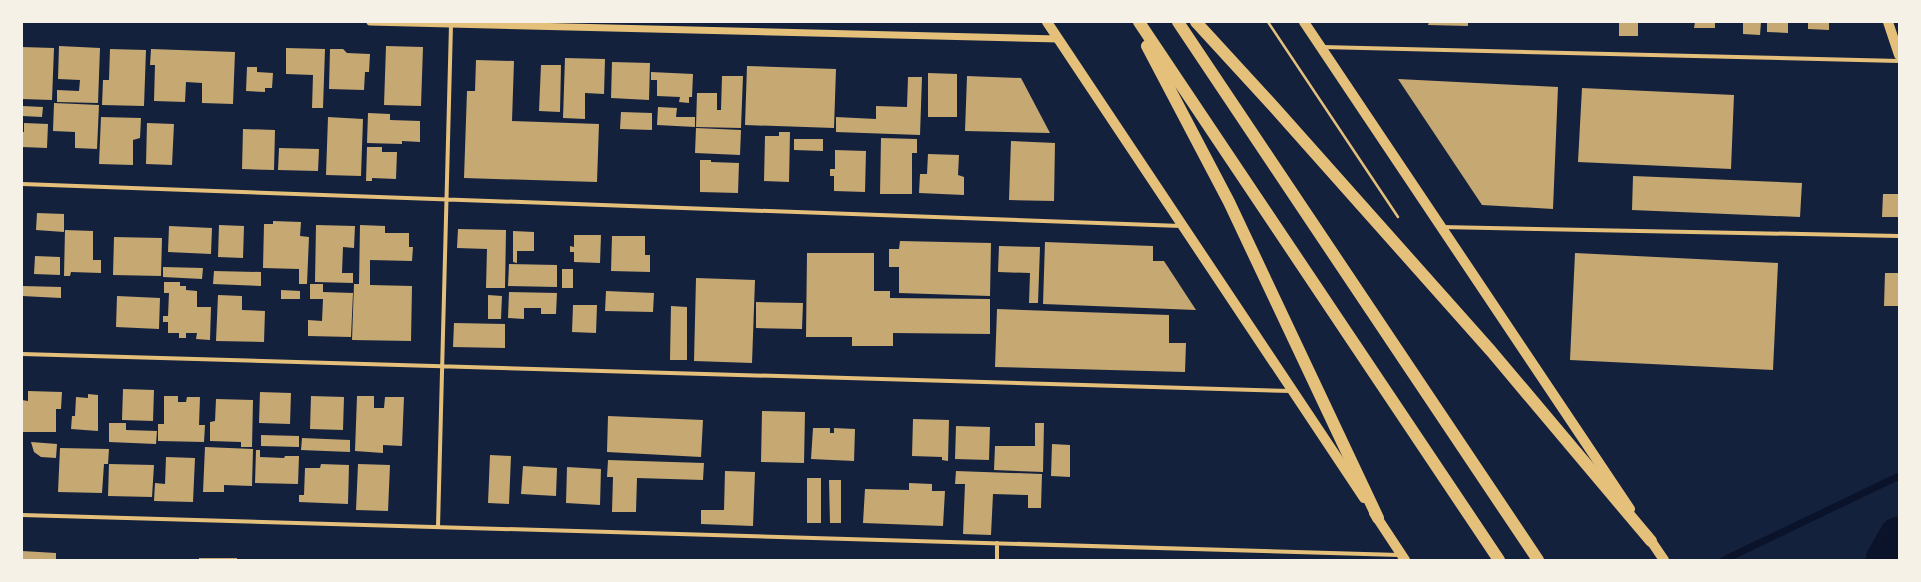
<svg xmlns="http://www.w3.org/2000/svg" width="1921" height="582" viewBox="0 0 1921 582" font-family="Merriweather,serif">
<rect width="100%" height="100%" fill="#14213d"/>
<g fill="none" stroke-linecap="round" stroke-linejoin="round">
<!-- stream -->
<path stroke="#0b132b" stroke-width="7" d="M 1724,560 L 1899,476"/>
<!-- river -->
<path stroke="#0b132b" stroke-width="41" d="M 1886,560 L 1899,537"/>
</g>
<!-- building -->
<path fill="#c6a872" d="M 1429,22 L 1468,22 L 1468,26 L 1428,25 Z
M 1619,22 L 1638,22 L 1638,36 L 1619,36 Z
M 1695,22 L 1715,22 L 1715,28 L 1694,28 Z
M 1743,22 L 1761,22 L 1760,35 L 1743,34 Z
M 1767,22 L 1788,22 L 1788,33 L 1767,32 Z
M 1808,22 L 1829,22 L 1829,30 L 1808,29 Z
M 59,46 L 100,48 L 98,103 L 57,102 L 57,90 L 79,91 L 80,80 L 58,79 Z
M 386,46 L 423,47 L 421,106 L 384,105 Z
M 22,47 L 54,48 L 52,100 L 22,99 Z
M 286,48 L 325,49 L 323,108 L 312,108 L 313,75 L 286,74 Z
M 110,49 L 146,50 L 144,106 L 102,105 L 103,80 L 109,80 Z
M 151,49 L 235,52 L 233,104 L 202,103 L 202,83 L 186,82 L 185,102 L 154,101 L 155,65 L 150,65 Z
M 330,49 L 343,49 L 347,53 L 370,54 L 369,72 L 365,72 L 364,90 L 329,89 Z
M 565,58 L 605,59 L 604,94 L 585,93 L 585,119 L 563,118 Z
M 476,60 L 514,61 L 512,121 L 599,124 L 597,182 L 464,178 L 467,91 L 475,91 Z
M 612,62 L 650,63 L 649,100 L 611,98 Z
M 541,65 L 561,65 L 560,112 L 539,111 Z
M 747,66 L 836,69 L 834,128 L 745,125 Z
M 247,67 L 257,67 L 257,72 L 273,73 L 272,88 L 265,88 L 265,92 L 246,91 Z
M 651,72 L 693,74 L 692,97 L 689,97 L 689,103 L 679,102 L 680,97 L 657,96 L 657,80 L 651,80 Z
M 928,73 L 957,74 L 957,117 L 928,117 Z
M 722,76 L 743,76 L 741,128 L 696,127 L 697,93 L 717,93 L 717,110 L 721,110 Z
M 967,76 L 1021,78 L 1050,133 L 965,131 Z
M 908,77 L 922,77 L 920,135 L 836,132 L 836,117 L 876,119 L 876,106 L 907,107 Z
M 1398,79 L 1558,87 L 1553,209 L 1482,205 Z
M 1582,88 L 1734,95 L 1731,169 L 1578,162 Z
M 54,103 L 99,105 L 97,149 L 75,148 L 75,132 L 53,131 Z
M 22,106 L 43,107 L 42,117 L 22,116 Z
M 658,107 L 677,108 L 676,117 L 695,117 L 695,127 L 657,125 Z
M 621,112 L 652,113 L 652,130 L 620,129 Z
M 368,113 L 390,114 L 390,120 L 420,121 L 420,142 L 402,141 L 402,144 L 367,143 Z
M 101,117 L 141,118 L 140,138 L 133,140 L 133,165 L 99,164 Z
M 328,117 L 363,119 L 361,176 L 326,175 Z
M 24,123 L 48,124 L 47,148 L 22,147 L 22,132 L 24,132 Z
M 147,123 L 174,124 L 172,165 L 146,164 Z
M 696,128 L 741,130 L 740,155 L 695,153 Z
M 243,129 L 275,130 L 274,170 L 242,169 Z
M 779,132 L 790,132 L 789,182 L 764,181 L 765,136 L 779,136 Z
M 881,138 L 917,139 L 917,153 L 912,153 L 912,194 L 880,194 Z
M 794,139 L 823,139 L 823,151 L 794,150 Z
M 1011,141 L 1055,143 L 1054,201 L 1009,200 Z
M 367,147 L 382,147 L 382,152 L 397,152 L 396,179 L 372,178 L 372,181 L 366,181 Z
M 279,148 L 319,149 L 318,171 L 278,170 Z
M 835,150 L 866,151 L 865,192 L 834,191 L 834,176 L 830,176 L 830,169 L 835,169 Z
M 928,154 L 959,155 L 958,175 L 964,177 L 964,195 L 919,193 L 920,174 L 927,174 Z
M 700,160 L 711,160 L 711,162 L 739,163 L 738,193 L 700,192 Z
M 1633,176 L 1802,183 L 1800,217 L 1632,210 Z
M 1883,194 L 1899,194 L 1899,217 L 1882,217 Z
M 37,213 L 64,214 L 64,232 L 36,230 Z
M 273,221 L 301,222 L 300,236 L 309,237 L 307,284 L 299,284 L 299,269 L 263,268 L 264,224 L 273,224 Z
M 219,225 L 244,226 L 243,258 L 218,257 Z
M 316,225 L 355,226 L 354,248 L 343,247 L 342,273 L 353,273 L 353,283 L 315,282 Z
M 360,225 L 385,226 L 385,233 L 409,233 L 409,247 L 413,247 L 412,261 L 370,260 L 370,285 L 412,286 L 411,341 L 352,340 L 354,284 L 359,284 Z
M 169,226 L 212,228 L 211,254 L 168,252 Z
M 458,229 L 506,230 L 505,288 L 486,288 L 487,249 L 457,248 Z
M 65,230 L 93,231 L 93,260 L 101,260 L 101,273 L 71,272 L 70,276 L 64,276 Z
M 513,231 L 534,232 L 534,251 L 517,251 L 517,263 L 513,262 Z
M 574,235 L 601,235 L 600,263 L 574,262 L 574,252 L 570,252 L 570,246 L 574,247 Z
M 612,236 L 645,236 L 645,255 L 650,255 L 650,272 L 611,271 Z
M 114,237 L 162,238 L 161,276 L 113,275 Z
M 900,241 L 991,243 L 990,296 L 899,293 L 899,267 L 889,267 L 889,249 L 899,249 Z
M 1045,242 L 1153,246 L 1153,261 L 1164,261 L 1196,310 L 1043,304 Z
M 999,246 L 1040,247 L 1038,303 L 1029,303 L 1030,273 L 998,272 Z
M 807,253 L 874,253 L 874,291 L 890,291 L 890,298 L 990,299 L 990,334 L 893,333 L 893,346 L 852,346 L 852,337 L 806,337 Z
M 1575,253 L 1778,263 L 1773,370 L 1570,360 Z
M 35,256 L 60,257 L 60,275 L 34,274 Z
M 509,264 L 557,265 L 557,287 L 508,286 Z
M 163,267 L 203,268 L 202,279 L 163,277 Z
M 562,269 L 573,269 L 573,288 L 562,288 Z
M 214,271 L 261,272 L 261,286 L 213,284 Z
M 1885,273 L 1899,273 L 1899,306 L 1884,306 Z
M 696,278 L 755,280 L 752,363 L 694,361 Z
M 164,282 L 180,282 L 180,286 L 186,286 L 186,290 L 197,291 L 197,307 L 211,307 L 210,340 L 196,339 L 197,333 L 186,333 L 186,338 L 179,338 L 179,333 L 168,333 L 168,322 L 163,322 L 163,316 L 168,316 L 169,293 L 164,293 Z
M 310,284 L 323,284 L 323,292 L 353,293 L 351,337 L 308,336 L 308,320 L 322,321 L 323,299 L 310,299 Z
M 22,286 L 61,287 L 61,298 L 22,296 Z
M 281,290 L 300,291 L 300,299 L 281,299 Z
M 606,291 L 654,293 L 653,312 L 605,311 Z
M 509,292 L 557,293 L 556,314 L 541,314 L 541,308 L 524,308 L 524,319 L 508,318 Z
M 218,295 L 242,296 L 242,310 L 265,311 L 264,342 L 216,341 Z
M 488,295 L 502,296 L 501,319 L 488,319 Z
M 117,296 L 160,298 L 159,329 L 116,327 Z
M 756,302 L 803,303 L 802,329 L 756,328 Z
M 573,305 L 597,305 L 596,333 L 572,332 Z
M 671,306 L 687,307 L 687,360 L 670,360 Z
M 997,309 L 1169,315 L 1169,343 L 1186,343 L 1185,372 L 995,367 Z
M 454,323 L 505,324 L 505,348 L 453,347 Z
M 123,389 L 154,390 L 153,421 L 122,420 Z
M 28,391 L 62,392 L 61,409 L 56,409 L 56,432 L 22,432 L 22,400 L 28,401 Z
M 260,392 L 291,393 L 290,424 L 259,423 Z
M 88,394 L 98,395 L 98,431 L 71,429 L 72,416 L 75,416 L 76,397 L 88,398 Z
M 164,396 L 178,396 L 178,402 L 186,402 L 187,397 L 200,397 L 199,425 L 205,425 L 204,442 L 158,441 L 158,424 L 164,424 Z
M 311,396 L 344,397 L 343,430 L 310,429 Z
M 357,396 L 374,396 L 374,408 L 384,408 L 385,397 L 404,397 L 402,446 L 383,445 L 383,453 L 355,451 Z
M 216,399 L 253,400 L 252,447 L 241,447 L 241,442 L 210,441 L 210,422 L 215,421 Z
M 762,411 L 805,412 L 804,463 L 761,462 Z
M 608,416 L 703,420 L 701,457 L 607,452 Z
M 913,419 L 949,420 L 948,461 L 942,460 L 942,457 L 912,456 Z
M 109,423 L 126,423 L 126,430 L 157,431 L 156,444 L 109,442 Z
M 1035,423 L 1044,423 L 1043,472 L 994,470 L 995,446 L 1035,446 Z
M 956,426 L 990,427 L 989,460 L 955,459 Z
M 813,428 L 830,428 L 830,433 L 834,433 L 834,428 L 855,429 L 854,461 L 811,459 Z
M 261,435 L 299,436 L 299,447 L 261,446 Z
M 302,438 L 350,440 L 350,452 L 301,450 Z
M 31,442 L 57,444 L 56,458 L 41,457 L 34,452 Z
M 1052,444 L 1070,445 L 1070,477 L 1051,476 Z
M 205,447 L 253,449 L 252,486 L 224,485 L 224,492 L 203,492 Z
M 60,448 L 109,449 L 108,464 L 104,464 L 102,493 L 58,492 Z
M 256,450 L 260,450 L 260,457 L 284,458 L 285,456 L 299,456 L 298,484 L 255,483 Z
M 490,455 L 511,456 L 509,504 L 488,503 Z
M 166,457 L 195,458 L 193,502 L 154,501 L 155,483 L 165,484 Z
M 608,460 L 704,463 L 703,480 L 637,478 L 636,512 L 612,512 L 613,477 L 607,477 Z
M 109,464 L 154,465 L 152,497 L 108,496 Z
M 321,464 L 349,465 L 348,504 L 299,502 L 299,495 L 304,495 L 305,468 L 320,468 Z
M 358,464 L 390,465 L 388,511 L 356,510 Z
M 523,466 L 557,468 L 556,496 L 521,494 Z
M 567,467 L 601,469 L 600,505 L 566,503 Z
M 725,471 L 755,472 L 753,526 L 701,524 L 701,510 L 724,510 Z
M 956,471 L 1042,474 L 1041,508 L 1028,508 L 1028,495 L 993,494 L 991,535 L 963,534 L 965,484 L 955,484 Z
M 807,478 L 821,478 L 821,523 L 807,523 Z
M 829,480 L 841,480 L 841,523 L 830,523 Z
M 909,483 L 932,484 L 932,491 L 945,491 L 943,526 L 863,523 L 865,489 L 909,490 Z
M 22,551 L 56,553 L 56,560 L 22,560 Z
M 199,558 L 237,558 L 237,560 L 199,560 Z"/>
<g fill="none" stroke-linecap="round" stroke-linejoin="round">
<!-- path -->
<path stroke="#e5c07b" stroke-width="2.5" d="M 1268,22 L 1398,217"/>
<!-- minor -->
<path stroke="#e5c07b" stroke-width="4" d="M 1322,47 L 1899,61
M 22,184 L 1181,226
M 1441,227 L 1899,236
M 22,354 L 1291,391
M 22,515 L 1399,555
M 438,527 L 451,25
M 997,560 L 997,543"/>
<!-- tertiary -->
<path stroke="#e5c07b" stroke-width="7" d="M 370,22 L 1059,39"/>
<!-- primary -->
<path stroke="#e5c07b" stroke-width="10" d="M 1047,22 L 1364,498
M 1304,22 L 1630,509
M 1888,22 L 1899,55
M 1374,513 L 1405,560
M 1647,535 L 1664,560"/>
<!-- motorway -->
<path stroke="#e5c07b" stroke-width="12" d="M 1139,22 L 1499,560
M 1178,22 L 1538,560
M 1196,22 L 1274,107 L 1491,351 L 1651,541
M 1147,46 L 1229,202 L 1378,518"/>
</g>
<!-- border -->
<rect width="1921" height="582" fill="none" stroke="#f6f1e7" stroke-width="46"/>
</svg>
